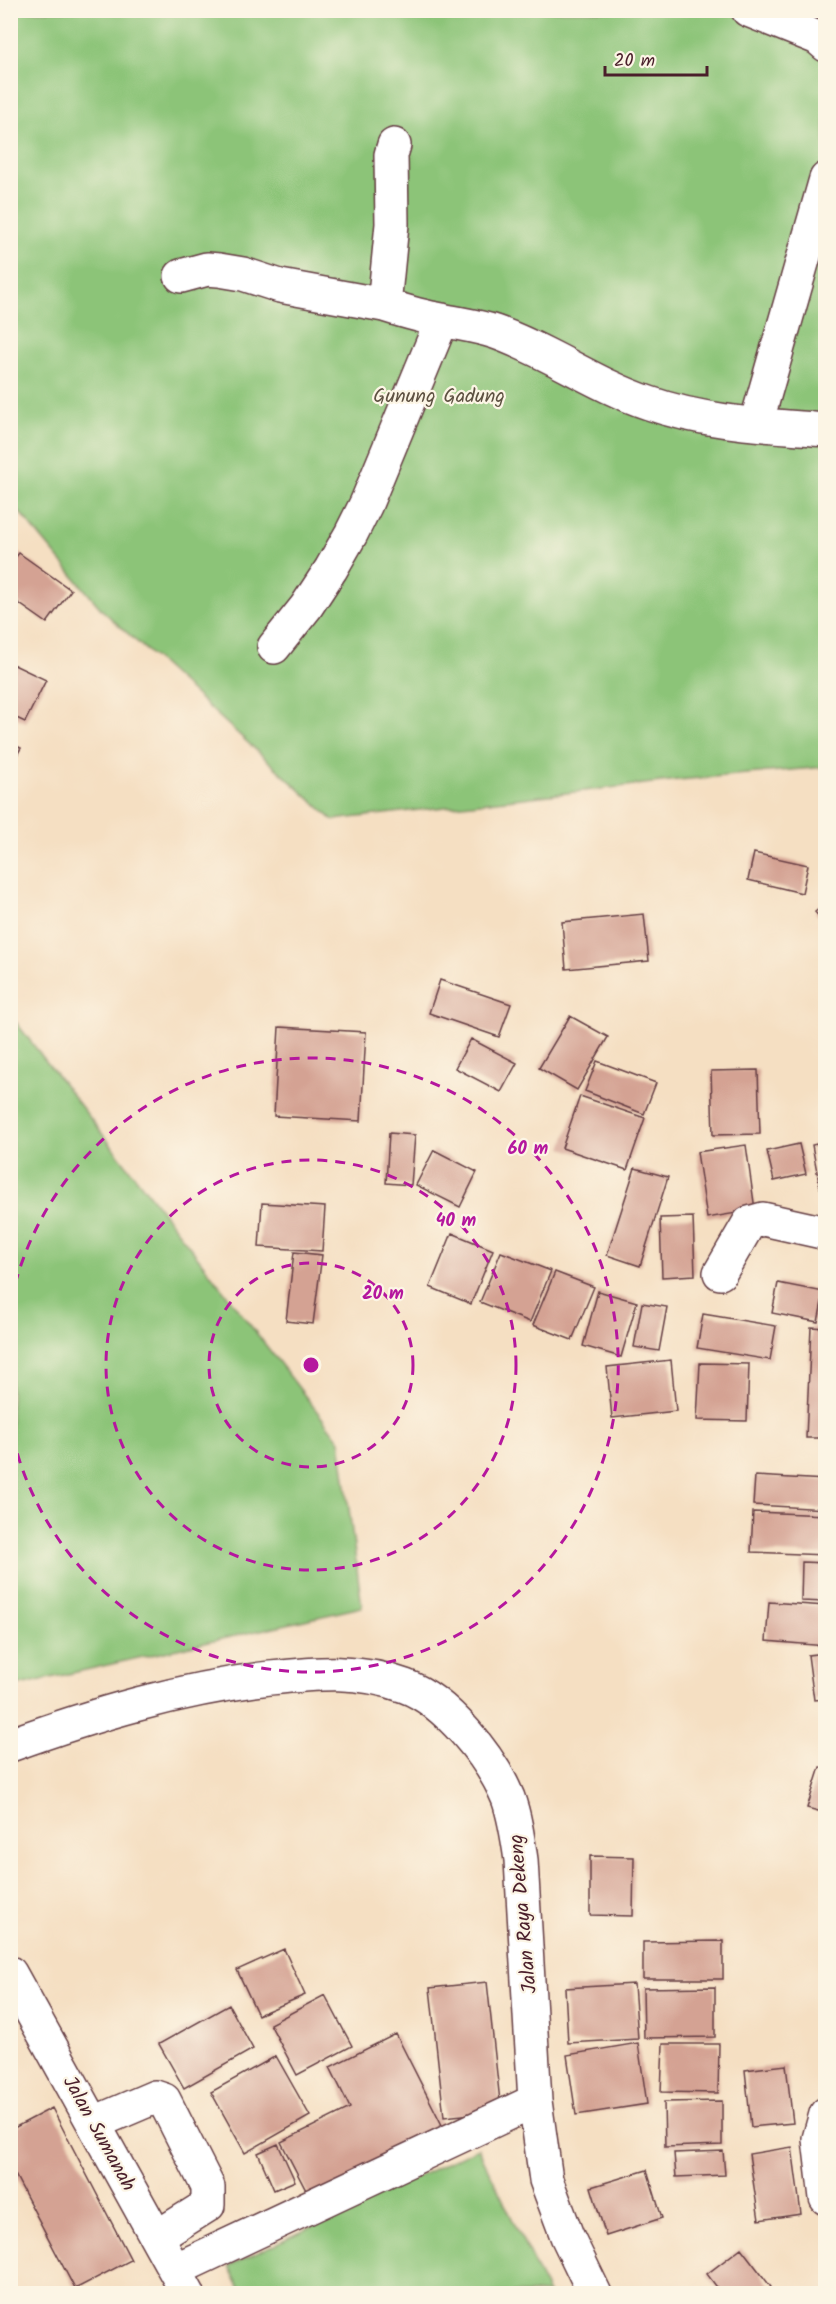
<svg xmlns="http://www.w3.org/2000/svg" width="836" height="2304" viewBox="0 0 836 2304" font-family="Kalam,sans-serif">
<rect width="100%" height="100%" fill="#fcf5e5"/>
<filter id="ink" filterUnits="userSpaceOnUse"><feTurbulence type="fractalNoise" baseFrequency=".0167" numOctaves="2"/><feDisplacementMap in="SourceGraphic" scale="12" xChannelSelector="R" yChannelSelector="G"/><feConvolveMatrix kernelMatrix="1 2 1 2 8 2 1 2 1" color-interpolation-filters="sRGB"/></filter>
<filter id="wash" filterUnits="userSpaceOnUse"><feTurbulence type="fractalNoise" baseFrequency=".008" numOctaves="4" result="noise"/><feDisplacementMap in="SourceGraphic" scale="24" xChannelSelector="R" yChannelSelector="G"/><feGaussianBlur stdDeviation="1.35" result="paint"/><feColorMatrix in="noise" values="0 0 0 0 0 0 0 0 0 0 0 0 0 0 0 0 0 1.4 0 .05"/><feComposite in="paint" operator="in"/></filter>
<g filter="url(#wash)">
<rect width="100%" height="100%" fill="#f5dfc2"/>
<!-- green -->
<path fill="#8cc478" stroke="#6b7252" stroke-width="1.5" d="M 10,11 L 825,11 L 825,767 L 678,780 L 333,820 L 102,610 L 11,502 Z
M 11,1016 L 340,1441 L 362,1607 L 11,1687 Z
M 478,2148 L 548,2293 L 242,2293 L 229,2266 Z"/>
<g id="blocks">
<!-- building -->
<path fill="#d4a293" d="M 19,553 L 71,590 L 47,623 L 10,597 L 10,564 Z
M 10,663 L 46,680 L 25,722 L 10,715 Z
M 10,743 L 21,748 L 10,767 Z
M 754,853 L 808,865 L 802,893 L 748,880 Z
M 826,903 L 826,924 L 815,912 Z
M 644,914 L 649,961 L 566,969 L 562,922 Z
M 440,980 L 511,1004 L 499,1037 L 429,1013 Z
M 570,1016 L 608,1037 L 577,1090 L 539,1068 Z
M 279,1027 L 366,1032 L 361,1121 L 274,1116 Z
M 471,1039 L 517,1063 L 501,1092 L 455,1068 Z
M 597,1061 L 656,1083 L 644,1114 L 585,1091 Z
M 758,1070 L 760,1134 L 713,1135 L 711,1071 Z
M 580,1096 L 645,1118 L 627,1170 L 562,1148 Z
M 389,1133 L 415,1135 L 411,1185 L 386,1183 Z
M 826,1142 L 826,1187 L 820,1188 L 812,1145 Z
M 799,1144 L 806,1174 L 774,1181 L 767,1151 Z
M 746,1145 L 755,1210 L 707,1218 L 697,1152 Z
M 434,1150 L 477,1172 L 460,1207 L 416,1185 Z
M 635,1168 L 668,1177 L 640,1266 L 607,1255 Z
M 262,1203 L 325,1207 L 322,1251 L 259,1247 Z
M 693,1217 L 695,1275 L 662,1277 L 660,1218 Z
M 452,1233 L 493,1250 L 471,1304 L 430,1287 Z
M 294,1252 L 322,1255 L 313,1324 L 286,1321 Z
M 501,1252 L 551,1271 L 530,1322 L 480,1302 Z
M 555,1272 L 594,1287 L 572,1340 L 533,1325 Z
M 778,1283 L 824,1292 L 818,1322 L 772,1313 Z
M 598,1291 L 637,1302 L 621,1357 L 583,1346 Z
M 642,1303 L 667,1307 L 659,1351 L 634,1347 Z
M 703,1314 L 776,1326 L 770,1360 L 697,1348 Z
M 811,1327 L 826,1328 L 826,1438 L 806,1438 Z
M 671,1360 L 676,1411 L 612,1418 L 607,1367 Z
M 700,1363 L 749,1364 L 747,1421 L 697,1420 Z
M 755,1476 L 826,1480 L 826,1509 L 753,1505 Z
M 753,1512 L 826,1515 L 826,1555 L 751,1552 Z
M 802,1562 L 826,1563 L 826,1602 L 801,1601 Z
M 769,1602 L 826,1606 L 826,1646 L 766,1641 Z
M 826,1653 L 826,1699 L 814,1700 L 808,1655 Z
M 820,1767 L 826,1768 L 826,1813 L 807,1808 Z
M 590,1856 L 634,1857 L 633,1916 L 590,1915 Z
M 723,1941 L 723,1979 L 643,1979 L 643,1942 Z
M 284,1949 L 305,1995 L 258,2015 L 237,1970 Z
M 487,1982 L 501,2111 L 444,2117 L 430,1988 Z
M 634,1984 L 638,2039 L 568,2043 L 565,1988 Z
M 715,1987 L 715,2037 L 644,2038 L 643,1988 Z
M 325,1995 L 352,2046 L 297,2075 L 270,2024 Z
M 229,2005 L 253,2049 L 184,2088 L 159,2044 Z
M 396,2034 L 445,2131 L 311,2200 L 281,2142 L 350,2108 L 330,2067 Z
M 638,2043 L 647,2104 L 576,2115 L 567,2055 Z
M 663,2044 L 719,2044 L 718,2093 L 661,2092 Z
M 276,2056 L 310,2116 L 245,2153 L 211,2092 Z
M 786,2065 L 793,2123 L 751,2127 L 745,2070 Z
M 722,2101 L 722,2145 L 665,2147 L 664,2102 Z
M 52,2108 L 131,2260 L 75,2289 L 10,2165 L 10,2130 Z
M 278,2144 L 295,2181 L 274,2190 L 258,2153 Z
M 792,2147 L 801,2214 L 759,2220 L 749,2154 Z
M 723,2151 L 725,2175 L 676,2177 L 674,2153 Z
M 647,2170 L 662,2218 L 606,2236 L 591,2187 Z
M 741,2248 L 771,2287 L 762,2294 L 722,2294 L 707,2274 Z"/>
</g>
</g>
<g filter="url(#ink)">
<use href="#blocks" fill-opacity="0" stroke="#643c42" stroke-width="1.5"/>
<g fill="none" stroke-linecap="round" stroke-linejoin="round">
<!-- minor casing -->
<g stroke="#643c42" stroke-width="36">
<path id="minor" d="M 748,10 L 818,38 L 826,45
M 394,145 L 391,155 L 392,224 L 384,305 C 403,311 422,317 442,320 C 460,324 478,326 495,332 C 549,351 595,385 649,403 C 706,423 766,425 826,430
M 181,276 L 207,269 L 219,270 L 243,274 L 280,286 L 384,305
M 756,424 L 826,179
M 274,647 L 306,607 L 331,569 L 351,534 L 366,504 L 442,320
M 720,1273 L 749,1223 L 763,1219 L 826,1233
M 10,1745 C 95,1714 180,1689 270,1678 C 318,1673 359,1669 405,1686 C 446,1701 491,1757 508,1798 C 515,1817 518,1839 521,1860 L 535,2101 L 546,2180 L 567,2236 L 595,2294
M 10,1973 L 188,2294
M 826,2114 L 819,2139 L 826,2198
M 94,2123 L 155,2097 L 164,2100 L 208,2187 L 208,2205 L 157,2237
M 175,2270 L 535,2101"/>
</g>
<!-- minor -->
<use href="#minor" stroke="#fff" stroke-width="33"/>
</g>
</g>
<!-- distance rings -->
<g fill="none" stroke="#b5179e" stroke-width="3" stroke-dasharray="10 8">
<circle cx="311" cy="1365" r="102"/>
<circle cx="311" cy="1365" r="205"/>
<path d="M11 1301A307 307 0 1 1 11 1429"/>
</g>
<g text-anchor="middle" stroke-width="4.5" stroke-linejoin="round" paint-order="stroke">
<!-- park labels -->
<g font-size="20" fill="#5e5142" stroke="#fcf5e5">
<text x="439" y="402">Gunung Gadung</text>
</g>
<!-- street labels -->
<g font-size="20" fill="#4a1f2b" stroke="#fcf5e5">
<text transform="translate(522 1914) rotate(-95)" y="7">Jalan Raya Dekeng</text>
<text transform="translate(100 2133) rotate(61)" y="7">Jalan Sumanah</text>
</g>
</g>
<circle cx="311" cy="1365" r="9" fill="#b5179e" stroke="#fcf5e5" stroke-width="3"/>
<g font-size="18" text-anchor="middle" font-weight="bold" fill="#b5179e" stroke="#fcf5e5" stroke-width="4.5" stroke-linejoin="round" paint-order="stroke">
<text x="528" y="1154">60 m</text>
<text x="456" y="1226">40 m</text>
<text x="383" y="1299">20 m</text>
</g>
<!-- margin -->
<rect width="836" height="2304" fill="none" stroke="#fcf5e5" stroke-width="36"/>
<!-- scale -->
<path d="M605 66v9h102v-9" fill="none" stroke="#4a1f2b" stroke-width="3"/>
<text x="614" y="66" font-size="18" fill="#4a1f2b" stroke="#fcf5e5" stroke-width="4.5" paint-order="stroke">20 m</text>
</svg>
